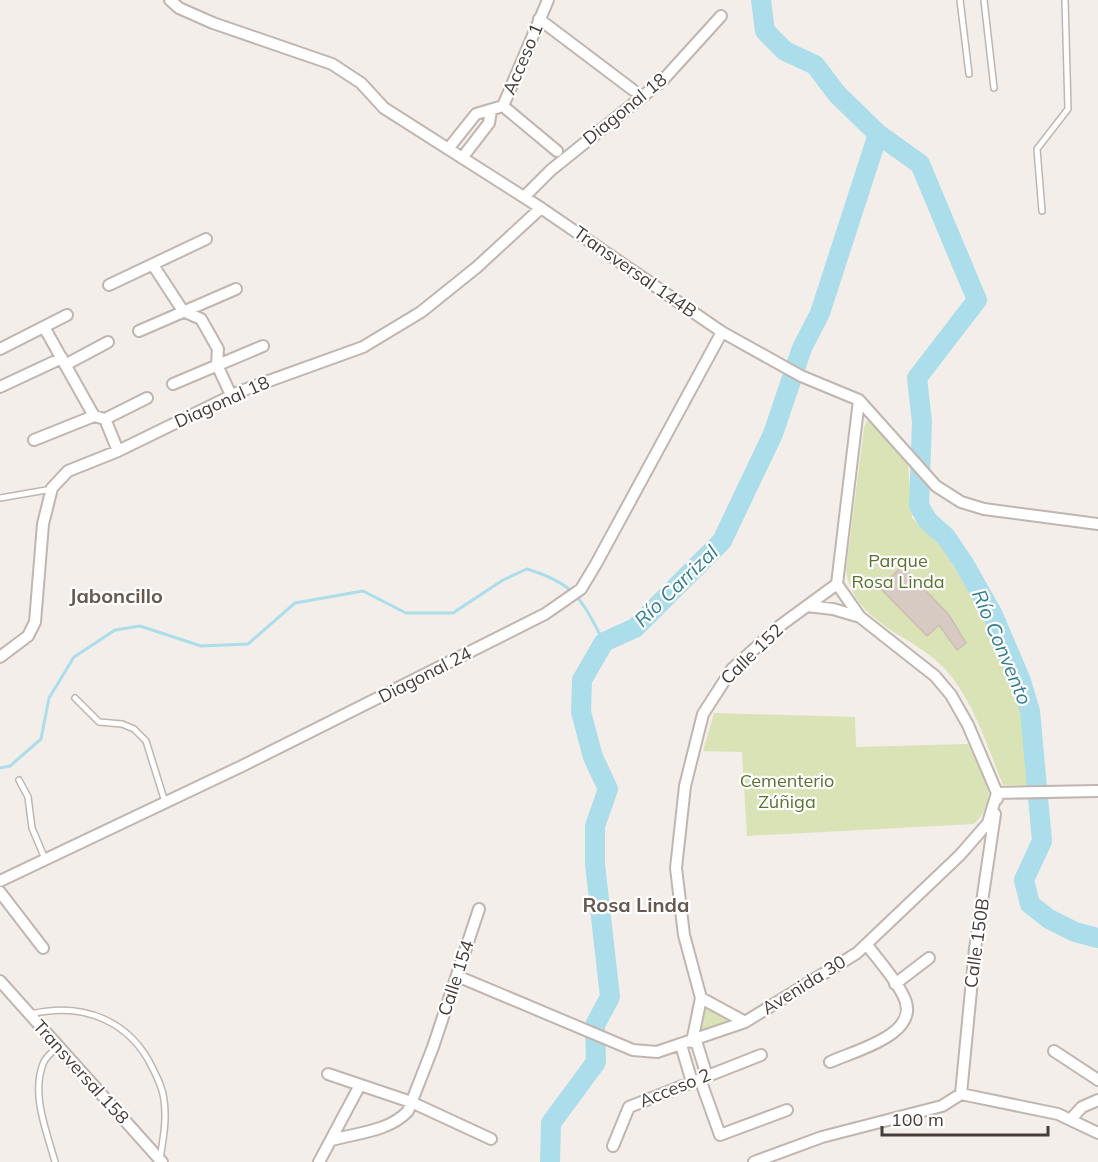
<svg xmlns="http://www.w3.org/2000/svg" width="1098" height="1162" viewBox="0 0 1098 1162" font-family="Mulish,sans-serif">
<rect width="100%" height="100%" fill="#f3eee9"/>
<!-- green -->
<path fill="#d9e3b6" d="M 873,420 L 908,464 L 912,518 L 937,539 L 996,637 L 1017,690 L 1032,785 L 1003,785 C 988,748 976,709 952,677 C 921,635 854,628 846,570 L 864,428 L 866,422 Z
M 714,713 L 855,717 L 856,747 L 968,744 C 982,773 1003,797 974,824 L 747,836 L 742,752 L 703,751 Z
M 704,1004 L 735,1022 L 697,1036 Z"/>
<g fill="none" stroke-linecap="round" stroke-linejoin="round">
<!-- stream -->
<path stroke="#abdeea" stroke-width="3" d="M 0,768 L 10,766 L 41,739 L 49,698 L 74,657 L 115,630 L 140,626 L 201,646 L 248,644 L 295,603 L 363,591 L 406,613 L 453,613 L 503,580 L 527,569 C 576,584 581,599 604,642"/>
<!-- river -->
<path stroke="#abdeea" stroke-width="20" d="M 761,0 L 765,31 L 785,51 L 815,65 L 837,94 L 878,134 L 920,164 L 977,300 L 917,378 L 922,422 L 919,506 L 928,521 L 946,537 L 963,562 L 993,615 L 1021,681 L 1030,711 L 1042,841 L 1024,880 L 1030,904 L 1049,919 L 1075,932 L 1098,938
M 550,1162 L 551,1123 L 596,1062 L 595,1025 L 610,997 L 595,864 L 595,826 L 608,789 L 593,757 L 581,712 L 582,680 L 604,642 L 635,628 L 722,541 L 773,434 L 802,348 L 820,313 L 878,134"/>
</g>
<!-- building -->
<path fill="#d6cac2" stroke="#cebdb3" stroke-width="1.5" d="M 902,566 L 949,615 L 966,643 L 957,650 L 939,625 L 927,636 L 880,588 Z"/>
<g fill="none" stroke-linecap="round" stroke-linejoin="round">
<!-- lane casing -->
<g stroke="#c0b6af" stroke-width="8">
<path id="lane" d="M 960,0 L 969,74
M 984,0 L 994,88
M 1042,211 L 1037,149 L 1068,109 L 1065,0
M 0,498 L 52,489
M 75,698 L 99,722 L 122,724 L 134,729 L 146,741 L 165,802
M 19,780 L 28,797 L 32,828 L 45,859
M 31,1014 C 83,1002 130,1020 153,1069 C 158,1079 163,1089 164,1100 C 167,1120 163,1139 160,1159
M 55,1162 C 47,1132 31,1095 43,1064 C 45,1057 53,1052 58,1046"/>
</g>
<!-- street casing -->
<g stroke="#c0b6af" stroke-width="14">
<path id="street" d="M 170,0 L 179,8 L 213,23 L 332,64 L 361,83 L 384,108 L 541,208 L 722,332 L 801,376 L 859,400 L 936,486 L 961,502 L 984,509 L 1098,524
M 539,19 L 633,90
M 503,106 L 557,151
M 448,149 L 476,114 L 503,106 L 548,0
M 462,158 L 489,123 L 491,111
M 524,197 L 551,170 L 663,80 L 721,16
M 153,265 L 183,311 L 201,319 L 218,349 L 217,365 L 231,395
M 109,285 L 206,239
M 44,327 L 94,416 L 105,419 L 118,451
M 139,331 L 236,289
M 0,349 L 67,315
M 65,365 L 108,342
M 173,384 L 263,346
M 0,387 L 62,358
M 105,419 L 147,398
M 34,440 L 94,416
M 837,584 L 860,617 L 935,676 L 951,695 L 968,725 L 997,793 L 997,799
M 807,606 L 833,609 L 860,617
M 0,657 L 28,636 L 35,622 L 43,524 L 52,488 L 68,471 L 118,451 L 241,391 L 363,347 L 421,312 L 477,267 L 541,208
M 997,793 L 1098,791
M 0,881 L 242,766 L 545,614 L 581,589 L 596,564 L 722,332
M 0,892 L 43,948
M 457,976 L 633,1050 L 657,1052 L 745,1022 L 857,953 L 960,855 L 988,823 L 997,793
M 0,981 L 162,1162
M 895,984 L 929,958
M 745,1022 L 701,998 L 684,935 L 676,868 L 685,786 L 703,714 L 732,669 L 781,625 L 837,584 L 859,400
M 696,1041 L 707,1076
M 692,1042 L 701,998
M 681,1045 L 692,1082
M 1054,1051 L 1098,1080
M 830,1062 C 856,1050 924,1034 903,995 C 894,977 879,961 867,945
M 328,1074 L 411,1102 L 491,1139
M 700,1079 L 720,1135 L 787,1110
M 961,1094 L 975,949 L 995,814
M 1071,1119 L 1082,1107 L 1098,1100
M 332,1140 C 357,1133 390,1131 408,1111 L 433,1047 L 479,909
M 613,1146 L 629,1107 L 761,1055
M 319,1162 L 360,1085
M 754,1162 L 822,1137 L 942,1106 L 961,1094 L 1058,1114 L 1098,1133"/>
</g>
<!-- lane -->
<use href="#lane" stroke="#fff" stroke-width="5"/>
<!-- street -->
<use href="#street" stroke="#fff" stroke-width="10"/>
</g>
<g text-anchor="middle" stroke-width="4.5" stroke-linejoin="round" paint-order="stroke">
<!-- street labels -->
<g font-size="18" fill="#463d38" stroke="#fff">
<text transform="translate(523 59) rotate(-67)" y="6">Acceso 1</text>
<text transform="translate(625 109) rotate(-39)" y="6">Diagonal 18</text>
<text transform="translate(635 272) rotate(35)" y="6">Transversal 144B</text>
<text transform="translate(222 402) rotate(-24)" y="6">Diagonal 18</text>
<text transform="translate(752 654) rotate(-44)" y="6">Calle 152</text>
<text transform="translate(425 675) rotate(-27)" y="6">Diagonal 24</text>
<text transform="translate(977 943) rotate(-82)" y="6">Calle 150B</text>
<text transform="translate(456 978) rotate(-72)" y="6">Calle 154</text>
<text transform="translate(804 985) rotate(-32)" y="6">Avenida 30</text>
<text transform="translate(81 1072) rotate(48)" y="6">Transversal 158</text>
<text transform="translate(675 1088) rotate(-22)" y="6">Acceso 2</text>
</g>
<!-- park labels -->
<g font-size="18" fill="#587230" stroke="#fff">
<text x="898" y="567">Parque<tspan x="898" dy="21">Rosa Linda</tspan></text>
<text x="787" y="787">Cementerio<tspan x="787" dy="21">Zúñiga</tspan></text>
</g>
<!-- water labels -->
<g font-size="20" font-style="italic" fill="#357f91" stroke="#fff">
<text transform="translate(676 586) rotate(-44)" y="7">Río Carrizal</text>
<text transform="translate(1002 647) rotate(67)" y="7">Río Convento</text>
</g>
<!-- neighbourhood labels -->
<g font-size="20" font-weight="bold" fill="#685950" stroke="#fff">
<text x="116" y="603">Jaboncillo</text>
<text x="636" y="912">Rosa Linda</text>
</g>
</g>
<!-- scale -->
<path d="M882 1126v9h166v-9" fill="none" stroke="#463d38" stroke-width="3"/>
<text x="891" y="1126" font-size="18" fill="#463d38" stroke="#ffffff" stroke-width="4.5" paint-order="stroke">100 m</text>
</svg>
